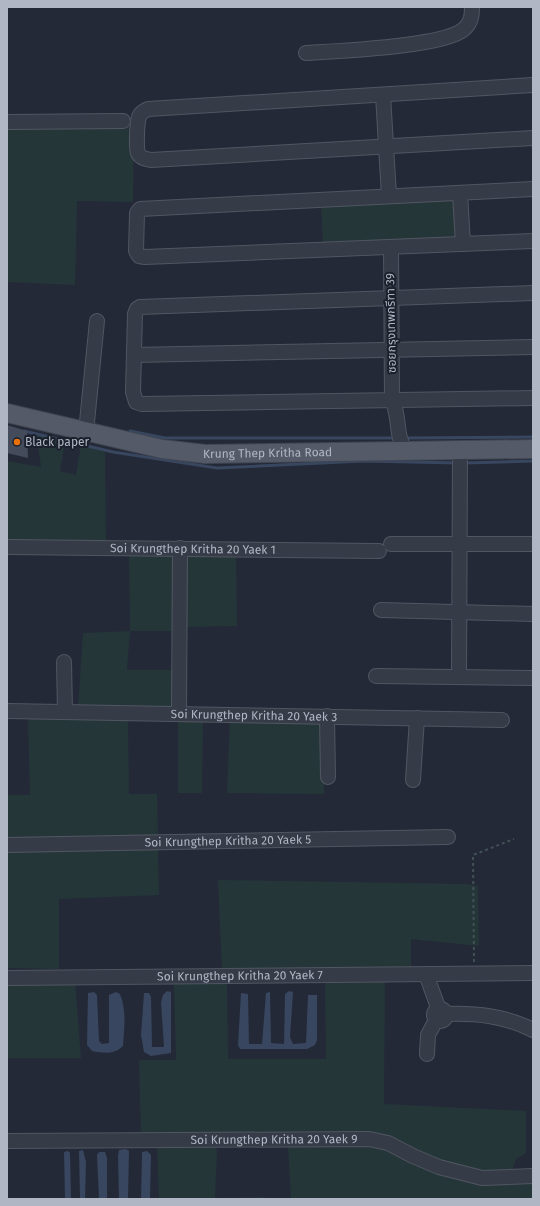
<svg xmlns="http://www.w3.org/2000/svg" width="540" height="1206" viewBox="0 0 540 1206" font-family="'Fira Sans','Noto Sans Thai',sans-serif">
<rect width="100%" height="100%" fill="#232937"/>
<!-- green -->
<path fill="#253639" d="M 75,125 L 134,127 L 133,202 L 77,201 L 75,285 L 7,282 L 7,126 Z
M 457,199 L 458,238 L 323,244 L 321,206 Z
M 36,433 L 65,441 L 60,471 L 76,475 L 81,445 L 105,452 L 106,543 L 7,543 L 7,461 L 41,467 Z
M 129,554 L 177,554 L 175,631 L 130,631 L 127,670 L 176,670 L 175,707 L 78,709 L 83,633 L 130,631 Z
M 184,556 L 236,556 L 237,626 L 184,627 Z
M 178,717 L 203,717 L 202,793 L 178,793 Z
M 230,717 L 324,719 L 324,794 L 227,793 Z
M 28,718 L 128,719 L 129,794 L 157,794 L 158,839 L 7,841 L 7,795 L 30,795 Z
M 7,849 L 158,849 L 159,895 L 59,899 L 59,969 L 7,968 Z
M 218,880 L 467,884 L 478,886 L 479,946 L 411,939 L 411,970 L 222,971 Z
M 325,980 L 385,980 L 384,1104 L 526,1111 L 526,1153 L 516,1159 L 512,1171 L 487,1172 L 462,1170 L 404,1145 L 141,1135 L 139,1060 L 176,1060 L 174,983 L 227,982 L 228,1059 L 326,1059 Z
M 75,982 L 81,1058 L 7,1058 L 7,983 Z
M 373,1143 L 406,1158 L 533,1182 L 533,1199 L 291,1199 L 288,1146 Z
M 157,1144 L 215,1144 L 217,1151 L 215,1198 L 265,1197 L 266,1199 L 159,1199 Z"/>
<!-- water -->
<path fill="#39465f" d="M 167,991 L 171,992 L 171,1053 L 151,1056 L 144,1052 L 141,1035 L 144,993 L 149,993 L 151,997 L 152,1047 L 164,1047 L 161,1002 L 163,995 Z
M 289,991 L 293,992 L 290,1037 L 293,1044 L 306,1043 L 308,995 L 317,995 L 317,1040 L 315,1045 L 307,1049 L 240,1049 L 238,1045 L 241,993 L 248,994 L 249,1044 L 262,1044 L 266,993 L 270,992 L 271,1043 L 284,1044 L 285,994 Z
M 94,992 L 97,995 L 99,1041 L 102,1044 L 109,1043 L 109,995 L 116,992 L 120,994 C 127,1011 124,1029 123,1046 C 114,1055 103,1053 92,1051 L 87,1045 L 88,993 Z
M 126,1149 L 129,1151 L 128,1199 L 119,1199 L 118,1156 L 119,1150 Z
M 83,1150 L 86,1162 L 85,1199 L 80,1199 L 79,1151 Z
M 68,1151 L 70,1153 L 71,1199 L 65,1199 L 64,1152 Z
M 147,1151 L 151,1155 L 150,1199 L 141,1199 L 142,1152 Z
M 99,1152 L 105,1152 L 107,1158 L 107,1199 L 99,1199 L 97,1155 Z"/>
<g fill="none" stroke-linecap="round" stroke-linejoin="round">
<!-- stream -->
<path stroke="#39465f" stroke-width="3" d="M 24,431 L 113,452 L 217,468 L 364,461 L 457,463
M 130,431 L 165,438 L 395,438
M 405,438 L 533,437
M 465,463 L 533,461"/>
</g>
<!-- building -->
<path fill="#444c5b" d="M 7,425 L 27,431 L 28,458 L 7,453 Z"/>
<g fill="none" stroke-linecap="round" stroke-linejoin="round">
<!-- minor casing -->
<g stroke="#515662" stroke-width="16">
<g id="minor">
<path d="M 306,53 C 338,51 444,47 464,29 C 471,23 472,16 472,7"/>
<path d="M 533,85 L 148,109 C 144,111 140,113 139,117 C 137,123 136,147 138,153 C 140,158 146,159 151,160 L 533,138"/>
<path d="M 383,95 L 389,196"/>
<path d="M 7,122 L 123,121"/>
<path d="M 533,189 L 140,209 L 137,213 L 136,251 L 139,256 L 145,257 L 533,241"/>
<path d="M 460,193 L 463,244"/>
<path d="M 391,247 L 392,400 C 401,419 394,432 406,452"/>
<path d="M 533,293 L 140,307 L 137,309 L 135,314 L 133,392 L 136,402 L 142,404 L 533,398"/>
<path d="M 134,355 L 533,347"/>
<path d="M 86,432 L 97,321"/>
<path d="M 391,544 L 533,544"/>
<path id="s1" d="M 7,547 L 379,551"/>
<path d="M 381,610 L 533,614"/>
<path d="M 64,662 L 65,712"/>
<path d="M 376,676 L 533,678"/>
<path d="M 459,677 L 460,451"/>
<path id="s2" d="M 7,711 L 502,720"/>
<path d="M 179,713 L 180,548"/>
<path d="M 327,716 L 328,777"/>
<path d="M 413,780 L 417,718"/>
<path id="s3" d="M 7,845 L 448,837"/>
<path d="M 426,974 L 439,1010"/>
<path id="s4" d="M 7,978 L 533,973"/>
<circle cx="440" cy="1015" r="6"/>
<path d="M 446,1014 C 477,1013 505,1016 533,1030"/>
<path d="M 427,1054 L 428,1035 L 436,1020"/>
<path id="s5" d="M 7,1141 L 369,1139 L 388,1143 L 413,1156 L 439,1167 L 482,1178 L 533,1176"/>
</g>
</g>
<!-- major casing -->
<g stroke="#3f4551" stroke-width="20">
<g id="major">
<path id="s6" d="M 7,413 L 162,449 L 205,454 L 533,449"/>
</g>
</g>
<!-- path -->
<path stroke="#425155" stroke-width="2" stroke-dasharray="3 3" stroke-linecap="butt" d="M 474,962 L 473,855 L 514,839"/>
<!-- minor -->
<use href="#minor" stroke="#363c47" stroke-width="14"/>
<!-- major -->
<use href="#major" stroke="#545a67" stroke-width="18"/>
</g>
<!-- markers -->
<circle fill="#e8710a" stroke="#1b212c" stroke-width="1.5" cx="17" cy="442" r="4"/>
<g text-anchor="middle" stroke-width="4" stroke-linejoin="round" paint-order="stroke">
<!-- street labels -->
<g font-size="12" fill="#b1b6c4" stroke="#1b212c">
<text transform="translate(391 323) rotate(-91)" y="4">ซอยกรุงเทพกรีฑา 39</text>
<text dy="4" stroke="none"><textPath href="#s6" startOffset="265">Krung Thep Kritha Road</textPath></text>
<text dy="4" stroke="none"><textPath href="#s1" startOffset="186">Soi Krungthep Kritha 20 Yaek 1</textPath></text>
<text dy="4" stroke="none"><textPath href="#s2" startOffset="247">Soi Krungthep Kritha 20 Yaek 3</textPath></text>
<text dy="4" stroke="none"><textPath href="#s3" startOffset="221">Soi Krungthep Kritha 20 Yaek 5</textPath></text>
<text dy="4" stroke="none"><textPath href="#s4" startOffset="233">Soi Krungthep Kritha 20 Yaek 7</textPath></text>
<text dy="4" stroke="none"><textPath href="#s5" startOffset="267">Soi Krungthep Kritha 20 Yaek 9</textPath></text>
</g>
<!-- poi labels -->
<g font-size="12" fill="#b1b6c4" stroke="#1b212c" text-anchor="start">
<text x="25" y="446">Black paper</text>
</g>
</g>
<!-- border -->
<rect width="540" height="1206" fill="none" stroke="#b1b6c4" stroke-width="16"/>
</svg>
